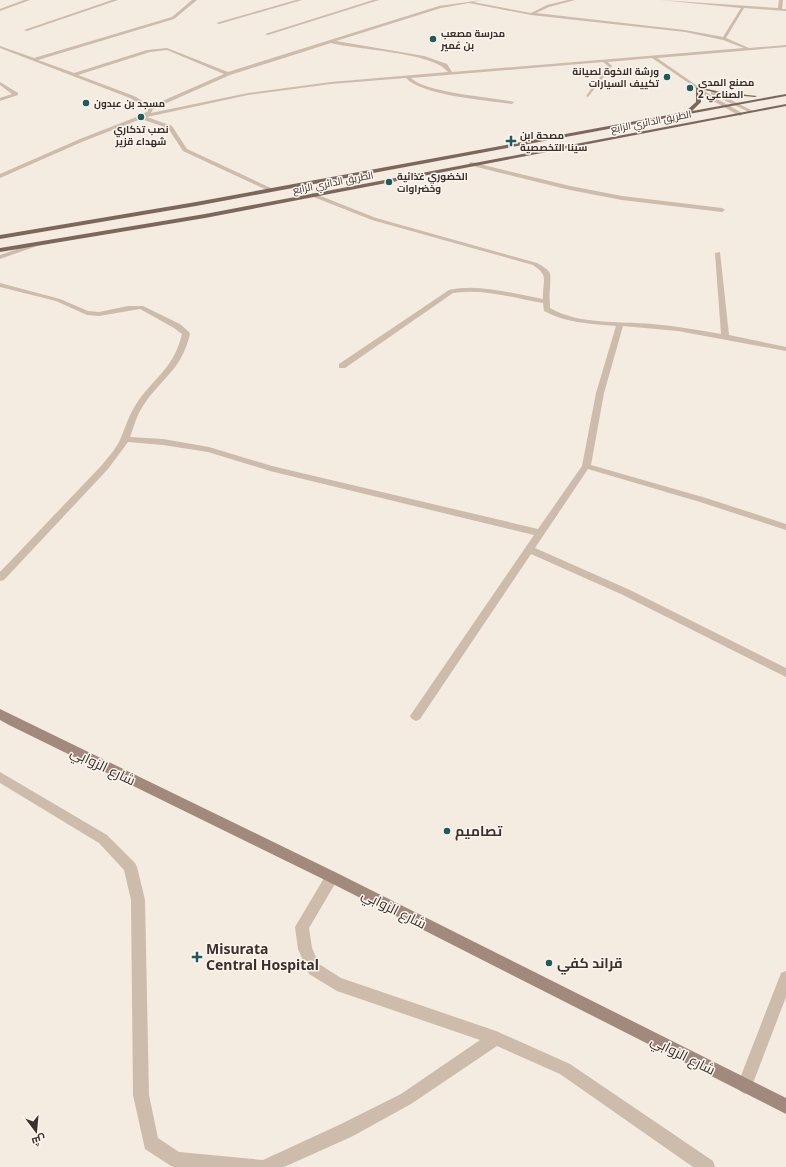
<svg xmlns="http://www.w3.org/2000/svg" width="786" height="1167" viewBox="0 0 786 1167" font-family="'Noto Sans',Cairo,sans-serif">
<rect width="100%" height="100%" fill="#f4ebe1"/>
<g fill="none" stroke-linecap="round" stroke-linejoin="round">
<!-- street -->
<path fill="#cdbbac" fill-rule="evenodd" d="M 24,0 L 30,0 L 0,11 L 0,9 Z
M 112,0 L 118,0 L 27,31 L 24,30 Z
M 192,0 L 197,0 L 174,19 L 38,60 L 74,73 L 147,50 L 167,48 L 228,72 L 439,6 L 482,0 L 473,2 L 531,13 L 547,5 L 568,0 L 575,0 L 549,7 L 536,13 L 685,30 L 723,37 L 741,8 L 660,0 L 778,8 L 779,0 L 783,0 L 782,9 L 786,9 L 786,11 L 744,8 L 726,38 L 749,48 L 786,45 L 786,47 L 657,58 L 712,96 L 742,113 L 743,114 L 740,116 L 708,98 L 693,86 L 652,58 L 608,62 L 612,66 L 588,97 L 586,96 L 608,66 L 603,62 L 411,78 C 426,93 491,97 514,102 L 512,104 C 486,100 423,96 406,78 L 331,84 L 248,95 L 147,117 L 172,126 L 187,149 L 273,189 L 273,191 L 269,191 L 183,151 L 168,128 L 141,119 L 84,141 L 0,178 L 0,174 L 80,139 L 139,116 L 148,111 L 148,109 L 130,98 L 0,48 L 0,46 L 34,58 L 172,17 ZM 469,3 L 531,15 L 685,32 L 723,40 L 744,48 L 452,72 L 447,64 L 424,56 L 336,41 L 441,8 ZM 331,43 C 357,50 433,52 448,72 L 331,82 L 248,93 L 151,113 L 153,109 L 230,75 ZM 167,50 L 224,74 L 151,106 L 134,96 L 78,75 L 150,52 Z
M 296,0 L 302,0 L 219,24 L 216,23 Z
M 373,0 L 379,0 L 268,35 L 265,34 Z
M 0,82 L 18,93 L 18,95 L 0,101 L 0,98 L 12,94 L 0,85 Z
M 711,92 L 715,92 L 753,111 L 749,112 L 711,94 Z
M 471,162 L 570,186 L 622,196 L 722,208 L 725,210 L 722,212 L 622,200 L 570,190 L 469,165 L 469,163 Z
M 313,193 L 376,218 L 537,263 C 554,273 550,272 550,288 C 549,295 550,302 550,308 C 579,325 620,321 652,324 C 675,326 698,330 721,334 L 715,253 L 720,252 L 729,335 L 786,347 L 786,351 L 678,331 L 623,326 L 604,393 L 591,465 L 706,498 L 786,524 L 786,530 L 700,502 L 588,469 L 535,548 L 630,590 L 786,668 L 786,677 L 623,595 L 531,554 L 420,719 L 416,721 L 412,719 L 410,716 L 412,713 L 534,535 L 270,471 L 208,452 L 163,445 L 128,442 L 108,469 L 4,580 L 0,581 L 0,572 L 102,465 C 108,457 116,449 120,440 C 125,429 128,417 135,406 C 153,377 173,371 182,334 L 174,328 L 140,309 L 99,316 L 87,315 L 56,301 L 0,287 L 0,283 L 60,299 L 88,311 L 99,312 L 128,306 L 143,306 L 180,324 L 189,332 L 190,334 C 181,371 162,377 143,406 C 137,415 134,426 130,437 L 163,439 L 209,447 L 272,466 L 538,529 L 582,466 L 596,393 L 616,326 C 591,324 566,323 544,311 L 543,303 C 514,298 483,288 453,293 L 345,368 L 339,368 L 339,364 L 449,290 C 479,283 513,294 543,299 C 542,281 550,276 533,265 L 372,220 L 311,196 L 311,194 Z
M 38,242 L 41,244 L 40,245 L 0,259 L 0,255 Z
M 0,772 L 107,835 L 135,863 L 137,867 L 145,900 L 149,1095 L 158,1138 L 179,1152 L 263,1160 L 339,1125 L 401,1094 L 480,1040 L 337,991 L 309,974 L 298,949 L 295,927 L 327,873 L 332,871 L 337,873 L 339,877 L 309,928 L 312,948 L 319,964 L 341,978 L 496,1031 L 570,1064 L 713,1161 L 715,1167 L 693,1167 L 560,1074 L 497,1046 L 411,1104 L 351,1137 L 284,1167 L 174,1167 L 171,1166 L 145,1149 L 133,1095 L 131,900 L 124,870 L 99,843 L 0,783 Z
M 786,971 L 786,997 L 750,1091 L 745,1094 L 740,1091 L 737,1086 L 781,973 Z"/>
<!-- secondary -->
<path fill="#a18a7d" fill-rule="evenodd" d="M 0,709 L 337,873 L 786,1098 L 786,1114 L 327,881 L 9,725 L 0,720 Z"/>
<!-- primary -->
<path fill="#7d675c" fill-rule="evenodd" d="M 698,87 L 721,92 L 757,96 L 755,97 L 721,94 L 701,89 L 701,102 L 692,111 L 786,94 L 786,96 L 196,206 L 0,239 L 0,235 L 196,202 L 685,112 L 696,102 L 696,88 Z
M 786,104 L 786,106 L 205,218 L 0,252 L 0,248 L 205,214 Z"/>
</g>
<!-- markers -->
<g fill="#1f5a5e" stroke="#fbf5ee" stroke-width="1.5">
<circle cx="433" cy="39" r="4"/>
<circle cx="667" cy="77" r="4"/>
<circle cx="690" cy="88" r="4"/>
<circle cx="86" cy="103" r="4"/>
<circle cx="141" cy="117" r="4"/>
<path d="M509 135h4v4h4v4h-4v4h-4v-4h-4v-4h4z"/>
<circle cx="389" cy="182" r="4"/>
<circle cx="447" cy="831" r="4"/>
<path d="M195 951h4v4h4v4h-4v4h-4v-4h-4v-4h4z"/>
<circle cx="549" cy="963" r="4"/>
</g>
<g text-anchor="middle" stroke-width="3" stroke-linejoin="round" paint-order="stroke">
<!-- far-poi labels -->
<g font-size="10" font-weight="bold" fill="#3b302b" stroke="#fbf5ee" text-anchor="start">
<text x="441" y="37">مدرسة مصعب<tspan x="441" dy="12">بن عُمير</tspan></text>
<text x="659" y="75" text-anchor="end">ورشة الاخوة لصيانة<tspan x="659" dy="12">تكييف السيارات</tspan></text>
<text x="698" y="86">مصنع المدى<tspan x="698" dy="12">الصناعي 2</tspan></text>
<text x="94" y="107">مسجد بن عبدون</text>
<text x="141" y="133" text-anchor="middle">نصب تذكاري<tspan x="141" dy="12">شهداء قزير</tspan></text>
<text x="520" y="139">مصحة ابن<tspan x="520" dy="12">سينا التخصصية</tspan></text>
<text x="397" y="180">الخضوري غذائية<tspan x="397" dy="12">وخضراوات</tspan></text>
</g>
<!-- far-street labels -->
<g font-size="10" fill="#3b302b" stroke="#fbf5ee">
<text transform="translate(651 121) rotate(-11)" y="4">الطريق الدائري الرابع</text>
<text transform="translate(333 182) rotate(-11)" y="4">الطريق الدائري الرابع</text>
</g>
<!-- near-street labels -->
<g font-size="14" fill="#3b302b" stroke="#fbf5ee">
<text transform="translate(103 766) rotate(26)" y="5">شارع الزوابي</text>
<text transform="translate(394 909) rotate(27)" y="5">شارع الزوابي</text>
<text transform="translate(683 1055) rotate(27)" y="5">شارع الزوابي</text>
</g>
<!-- near-poi labels -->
<g font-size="14" font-weight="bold" fill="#3b302b" stroke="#fbf5ee" text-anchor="start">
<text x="455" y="836">تصاميم</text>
<text x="206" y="954">Misurata<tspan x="206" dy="16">Central Hospital</tspan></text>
<text x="557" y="968">قراند كفي</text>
</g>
</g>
<!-- north arrow -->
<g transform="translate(36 1131) rotate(164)" stroke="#fbf5ee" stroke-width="3" paint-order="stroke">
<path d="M0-3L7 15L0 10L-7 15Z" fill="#3b302b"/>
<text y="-6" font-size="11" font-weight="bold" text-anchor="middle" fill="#3b302b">ش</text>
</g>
</svg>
